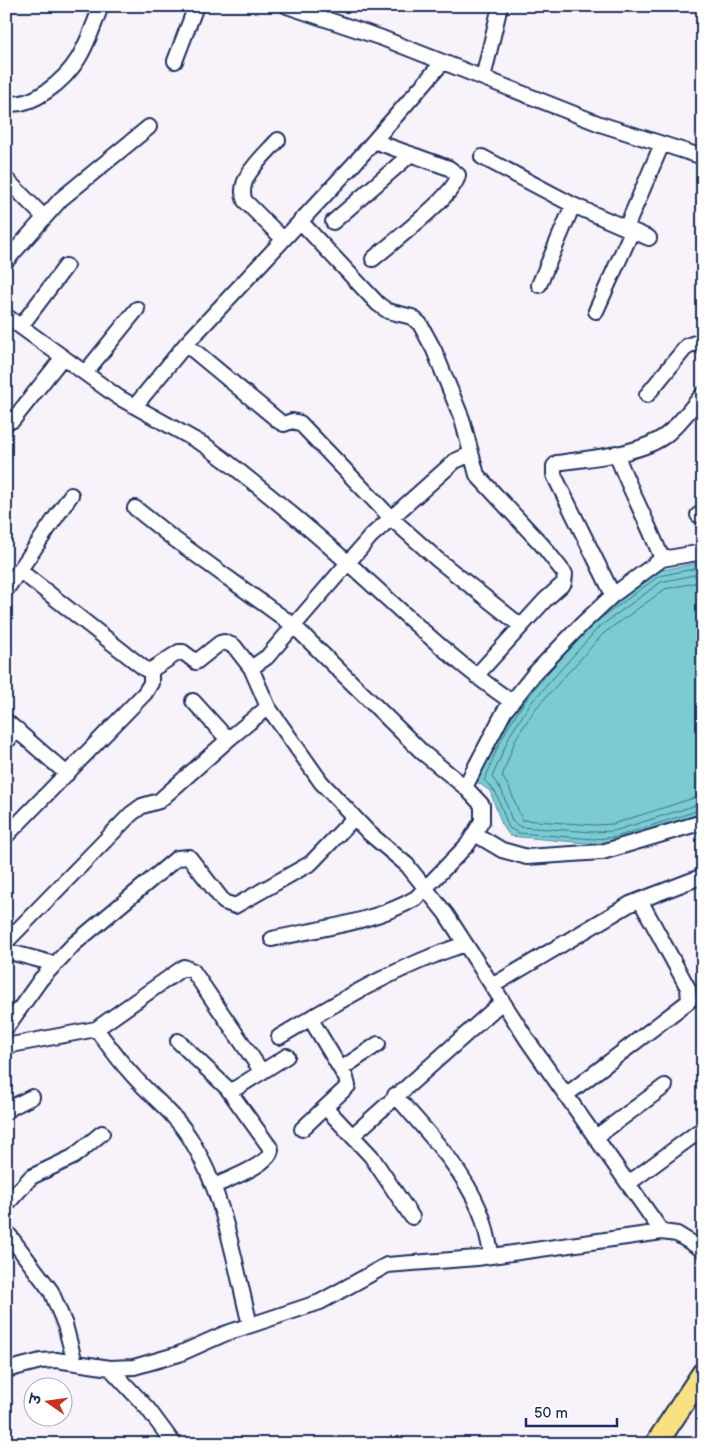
<svg xmlns="http://www.w3.org/2000/svg" width="709" height="1450" viewBox="0 0 709 1450" font-family="'Balsamiq Sans','Playpen Sans Deva',sans-serif">
<rect width="100%" height="100%" fill="#f8f2fb"/>
<filter id="ink" filterUnits="userSpaceOnUse"><feTurbulence type="fractalNoise" baseFrequency=".02" numOctaves="2"/><feDisplacementMap in="SourceGraphic" scale="10" xChannelSelector="R" yChannelSelector="G"/><feConvolveMatrix kernelMatrix="1 2 1 2 8 2 1 2 1" color-interpolation-filters="sRGB"/></filter>
<g filter="url(#ink)">
<!-- water -->
<path fill="#7accd1" stroke="#548da3" d="M 703,562 L 703,813 L 617,842 L 595,844 L 510,836 L 502,825 L 490,791 L 477,782 L 500,729 L 521,697 L 592,619 L 657,571 Z"/>
<g fill="none" stroke-linecap="round" stroke-linejoin="round">
<!-- shore -->
<path stroke="#416e8c" stroke-width="1" d="M 703,573 L 661,582 L 599,627 L 530,704 L 510,735 L 492,777 L 502,791 L 512,821 L 520,827 L 594,832 L 614,831 L 703,803
M 703,581 L 665,589 L 604,633 L 536,708 L 516,738 L 502,776 L 509,787 L 522,820 L 594,825 L 613,824 L 703,795
M 597,621 L 659,576 L 703,567
M 590,627 C 550,670 507,713 489,770 L 484,780 L 496,793 L 509,828 L 519,833 L 594,839 L 616,837 L 703,809"/>
<!-- minor casing -->
<g stroke="#1b2f5e" stroke-width="18">
<path id="minor" d="M 287,6 L 382,38 L 600,124 L 703,157
M 175,61 L 196,6
M 483,78 L 500,6
M 6,103 C 32,109 65,80 78,59 C 88,43 94,24 101,6
M 278,140 C 264,156 235,179 245,201 L 283,239
M 482,157 L 573,205 L 649,238
M 6,179 L 43,216
M 300,221 L 378,304 L 388,311 L 412,317 L 420,324 L 434,350 L 462,419 L 477,475 L 543,546 L 565,574 L 564,583 L 545,600 L 476,676
M 333,222 L 411,154
M 626,228 L 662,144
M 373,259 C 390,244 456,195 458,175 L 449,168 L 374,141
M 6,261 L 61,199 L 149,127
M 539,285 L 573,205
M 596,311 L 632,231
M 6,316 L 118,397 L 206,446 L 225,460 C 267,493 308,527 347,562 C 401,610 452,661 512,702
M 21,326 L 66,266
M 186,344 L 280,422 L 284,424 L 292,421 L 300,423 L 391,518 L 438,560 L 521,626
M 85,373 L 137,309
M 647,395 L 687,346 L 695,343 L 703,347
M 135,406 L 186,344 L 353,165 L 442,63
M 6,422 L 13,420 L 63,357
M 616,453 C 629,489 648,522 662,559
M 135,508 L 170,536 L 293,625 L 422,752 L 465,787 L 482,805 L 482,821 L 468,844 L 416,898 C 376,922 317,929 272,939
M 698,515 L 703,515
M 19,570 L 145,669 L 151,670 L 179,652 L 183,652 L 196,662 L 220,643 L 224,642 L 234,646 L 251,668 L 268,707 L 321,782 L 369,833 L 407,865 L 446,914 L 528,1041 L 662,1232
M 6,590 L 71,495
M 613,595 L 554,475 L 554,466 L 557,463 C 589,458 640,455 666,435 C 680,424 691,408 703,394
M 251,668 L 267,657 L 371,536 L 455,461 L 471,454
M 193,701 L 222,733 L 230,738 L 268,707
M 6,721 L 67,774
M 6,742 L 18,730
M 465,787 L 504,712 L 534,674 L 582,624 L 613,595 L 662,559 L 703,552
M 475,834 L 502,850 L 527,857 L 602,852 L 703,822
M 6,836 L 145,693 L 151,683 L 151,670
M 6,942 L 131,814 L 142,806 L 159,801 L 230,738
M 6,951 L 55,964
M 492,986 L 630,904 L 703,876
M 6,1028 L 41,979 L 74,944 L 177,858 L 189,857 L 224,902 L 235,906 L 311,863 L 354,818
M 96,1029 C 107,1043 117,1058 129,1071 C 149,1095 173,1111 190,1138 C 225,1195 234,1261 250,1325
M 279,1037 C 339,1001 398,966 465,944
M 178,1041 L 227,1088 L 271,1149 C 271,1164 227,1180 214,1186
M 6,1046 L 96,1029 L 184,967 L 193,971 L 262,1072
M 341,1069 L 378,1044
M 230,1092 L 287,1056
M 395,1095 C 426,1131 462,1167 480,1211 C 486,1225 488,1241 492,1256
M 566,1095 L 689,1001 L 688,988 L 640,900
M 326,1108 L 371,1156 L 412,1217
M 6,1112 L 12,1107 L 32,1097
M 302,1129 L 348,1086 L 346,1078 L 310,1018
M 352,1136 L 502,1002
M 596,1137 L 665,1086
M 629,1183 L 698,1132
M 6,1205 L 31,1177 L 73,1157 L 102,1133
M 6,1231 L 51,1291 L 65,1325 L 75,1363
M 110,1368 L 148,1409 L 174,1444
M 6,1370 L 41,1361 L 56,1360 L 110,1368 L 134,1367 L 179,1354 L 224,1334 L 320,1302 L 387,1265 L 477,1258 L 662,1232 L 677,1234 L 703,1250"/>
</g>
<!-- highway casing -->
<g stroke="#1b2f5e" stroke-width="25">
<path id="highway" d="M 656,1444 L 703,1373"/>
</g>
<!-- minor -->
<use href="#minor" stroke="#fff" stroke-width="14"/>
<!-- highway -->
<use href="#highway" stroke="#f9e181" stroke-width="21"/>
</g>
</g>
<!-- margin -->
<rect width="709" height="1450" fill="none" stroke="#fff" stroke-width="25"/>
<rect x="12" y="12" width="684" height="1425" fill="none" stroke="#1b2f5e" stroke-width="2" filter="url(#ink)"/>
<!-- north arrow -->
<g transform="translate(48 1402) rotate(283)"><circle r="24" fill="#ffffff" stroke="#a4acbf"/>
<path d="M0-4L9 19L0 12L-9 19Z" fill="#c8321e"/>
<text y="-8" font-size="14" font-weight="bold" text-anchor="middle" fill="#1b2f5e">उ</text>
</g>
<!-- scale -->
<path d="M526 1418v8h91v-8" fill="none" stroke="#1b2f5e" stroke-width="2.5"/>
<text x="534" y="1418" font-size="15" fill="#1b2f5e" stroke="#ffffff" stroke-width="4" paint-order="stroke">50 m</text>
</svg>
